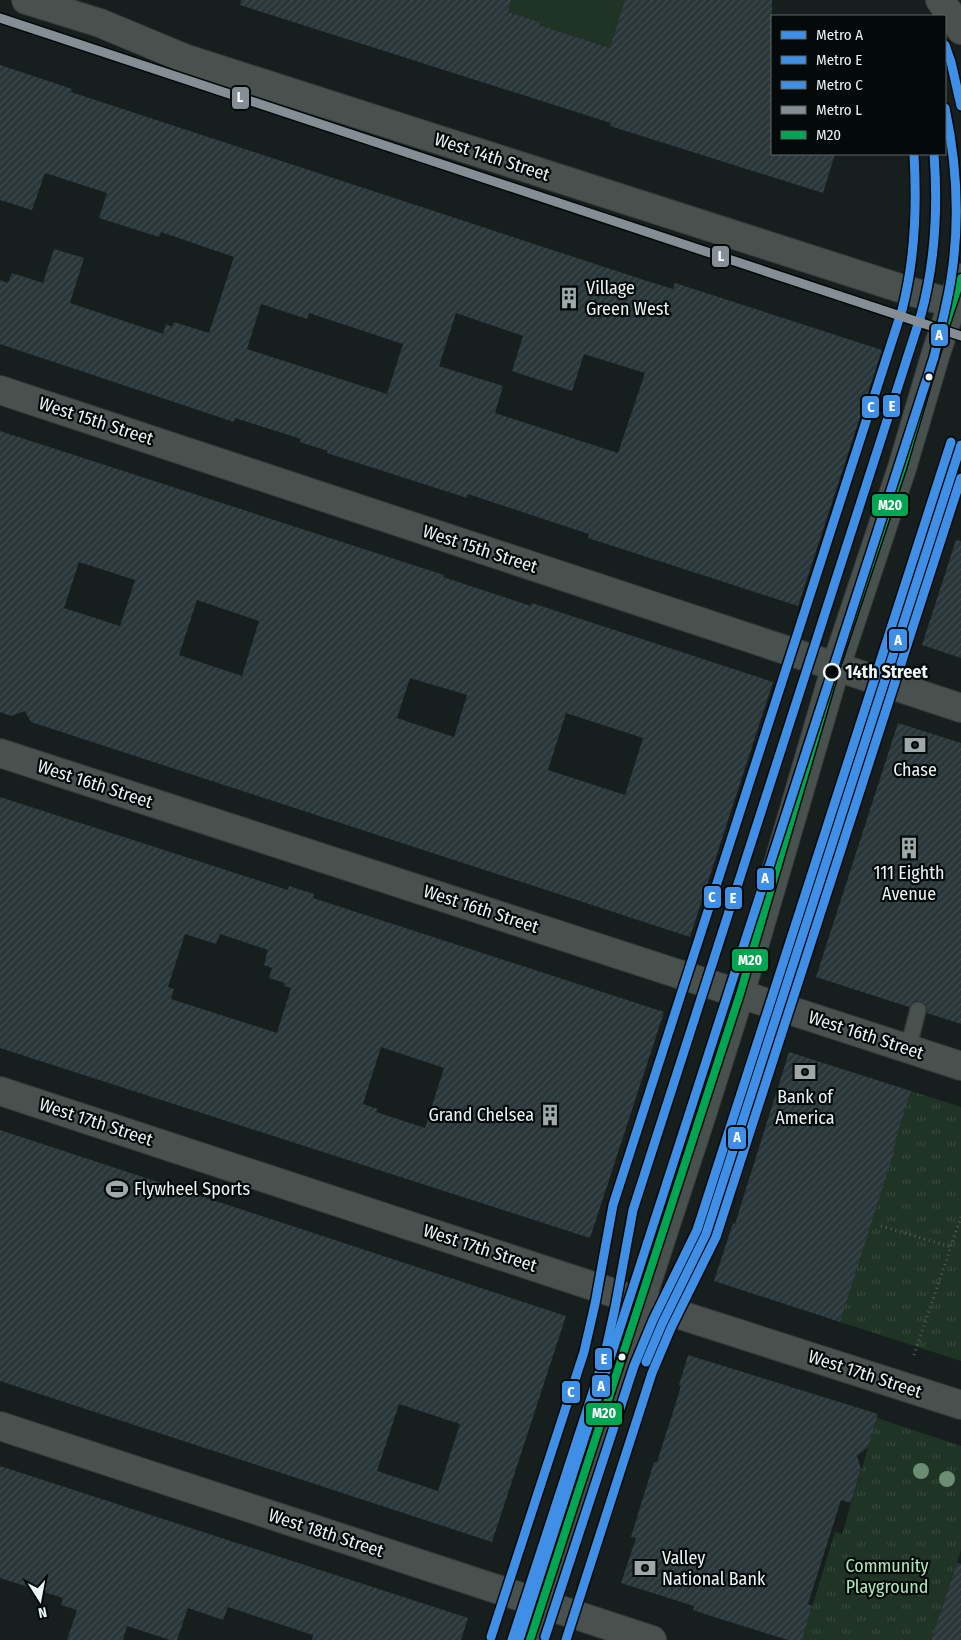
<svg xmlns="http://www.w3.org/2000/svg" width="961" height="1640" viewBox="0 0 961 1640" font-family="'Fira Sans Condensed',sans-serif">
<defs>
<pattern id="park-tufts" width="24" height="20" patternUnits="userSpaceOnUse" patternTransform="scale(1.25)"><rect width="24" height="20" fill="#203426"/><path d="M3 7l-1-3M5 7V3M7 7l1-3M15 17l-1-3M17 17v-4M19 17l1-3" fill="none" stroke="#36483b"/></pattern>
<pattern id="building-hatch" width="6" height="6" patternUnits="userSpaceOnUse" patternTransform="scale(1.25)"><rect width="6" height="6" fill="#2a373a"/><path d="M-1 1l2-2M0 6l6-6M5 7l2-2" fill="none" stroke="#3f4b4d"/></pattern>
</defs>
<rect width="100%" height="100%" fill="#161e1e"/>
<!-- green -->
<path fill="#203426" d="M 511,0 L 625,0 L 632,55 L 539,25 L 540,22 L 508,12 Z"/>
<!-- park -->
<path fill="url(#park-tufts)" d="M 911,1091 L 961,1107 L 961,1361 L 840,1322 L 895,1149 L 893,1148 Z
M 877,1418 L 961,1446 L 961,1550 L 931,1640 L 802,1640 L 835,1532 L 842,1534 Z"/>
<!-- building -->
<path fill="url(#building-hatch)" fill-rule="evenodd" d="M 241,0 L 511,0 L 508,12 L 540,22 L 539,25 L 610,48 L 625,0 L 772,0 L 772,154 L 835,154 L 823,193 L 610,126 L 611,123 L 240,5 Z
M 0,65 L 72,89 L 71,92 L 644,280 L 673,289 L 675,283 L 882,350 L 798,606 L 588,538 L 589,534 L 468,494 L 467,498 L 327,453 L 328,451 L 300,442 L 301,439 L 235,418 L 234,422 L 0,344 L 0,280 L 8,283 L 12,273 L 43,283 L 54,249 L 84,258 L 70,303 L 163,334 L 166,324 L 172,327 L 174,322 L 209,333 L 234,257 L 161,232 L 159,237 L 99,218 L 107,193 L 45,173 L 32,210 L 0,200 ZM 261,304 L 307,319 L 309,313 L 403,344 L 387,394 L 247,349 ZM 456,313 L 523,336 L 512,371 L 572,391 L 584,354 L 645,373 L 618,453 L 495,413 L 503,386 L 439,366 Z
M 0,431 L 444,575 L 443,577 L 531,606 L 532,603 L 773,682 L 690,937 L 31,722 L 25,711 L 11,716 L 0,712 ZM 79,562 L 135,580 L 120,626 L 64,608 ZM 197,600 L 259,621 L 242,676 L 179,655 ZM 410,678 L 467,695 L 454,737 L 397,718 ZM 566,713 L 643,738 L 625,795 L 548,770 Z
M 956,540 L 961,541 L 961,658 L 922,645 Z
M 898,723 L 961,743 L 961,1024 L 927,1013 L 927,1007 L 921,1001 L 915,1001 L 909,1007 L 816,977 Z
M 0,797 L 288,890 L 289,886 L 314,894 L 313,898 L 664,1012 L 590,1238 L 0,1048 ZM 185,934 L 216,944 L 220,934 L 268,950 L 264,965 L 272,968 L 269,978 L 285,983 L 284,986 L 291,988 L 277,1033 L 171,999 L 174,989 L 168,987 ZM 381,1047 L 444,1068 L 425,1128 L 376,1112 L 378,1109 L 363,1104 Z
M 789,1052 L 911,1091 L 893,1148 L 895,1149 L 840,1322 L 714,1281 L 733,1223 L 735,1224 Z
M 0,1130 L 566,1316 L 492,1542 L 0,1381 ZM 399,1404 L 460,1424 L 438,1491 L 377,1471 Z
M 688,1355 L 878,1414 L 868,1447 L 857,1456 L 861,1469 L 851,1503 L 841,1500 L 808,1604 L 812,1606 L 802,1640 L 788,1640 L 714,1617 L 693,1610 L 694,1606 L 621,1583 L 636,1538 L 631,1537 L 654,1462 L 657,1462 L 673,1412 L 681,1386 L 679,1385 Z
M 0,1466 L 468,1618 L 461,1640 L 312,1640 L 313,1635 L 228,1607 L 223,1620 L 188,1608 L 177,1640 L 170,1640 L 127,1626 L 123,1640 L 67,1640 L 77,1610 L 61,1605 L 63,1598 L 0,1578 Z
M 957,1563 L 961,1564 L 961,1640 L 931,1640 Z"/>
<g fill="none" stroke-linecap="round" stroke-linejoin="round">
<!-- lane casing -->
<g stroke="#353b3b" stroke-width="18">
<path id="lane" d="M 908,1049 L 918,1010"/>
</g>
<!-- street casing -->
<g stroke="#353b3b" stroke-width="30">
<path id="street" d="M 26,0 L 100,23 L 184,58 L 906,290 L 961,306
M 0,390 L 961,708
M 0,753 L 961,1066
M 0,1091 L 693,1319 L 961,1405
M 0,1426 L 652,1640"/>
</g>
<!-- secondary casing -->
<g stroke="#353b3b" stroke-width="30">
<path id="secondary" d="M 940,0 L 961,30
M 530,1640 L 702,1114 L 740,994 L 836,666 L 902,468 L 936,353 L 961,278"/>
</g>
<!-- path -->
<path stroke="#565c5a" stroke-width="3" stroke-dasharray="1 4" stroke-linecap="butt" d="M 881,1226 L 951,1247
M 914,1355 L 961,1217"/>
<!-- lane -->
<use href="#lane" stroke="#49514f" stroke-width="15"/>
<!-- street -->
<use href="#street" stroke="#49514f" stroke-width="28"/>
<!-- secondary -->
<use href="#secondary" stroke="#49514e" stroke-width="28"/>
<!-- bus-1 casing -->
<g stroke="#040909" stroke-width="11">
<path id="bus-1" d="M 530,1640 L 740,994 L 836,666 L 902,468 L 936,353 L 961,278"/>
</g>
<!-- bus-1 -->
<use href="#bus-1" stroke="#00a651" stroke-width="8"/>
<!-- metro-1 casing -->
<g stroke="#040909" stroke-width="12">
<path id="metro-1" d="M 945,45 L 951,62 L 961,106
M 646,1362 L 662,1324 L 706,1234 L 961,445
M 519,1640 L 934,357 C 940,331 947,305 951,279 C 960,222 957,164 945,108"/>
</g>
<!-- metro-2 casing -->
<g stroke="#040909" stroke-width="12">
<path id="metro-2" d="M 512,1640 L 604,1358 L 615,1308 L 633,1210 L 921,315 C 935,263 938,207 934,154
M 566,1640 L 652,1373 L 671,1328 L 716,1237 L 961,478"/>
</g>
<!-- metro-3 casing -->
<g stroke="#040909" stroke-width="12">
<path id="metro-3" d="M 491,1637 L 584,1352 L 595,1304 L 613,1205 L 902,310 C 915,260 917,206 914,155
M 545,1637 L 634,1366 L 653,1320 L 697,1230 L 951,442"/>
</g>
<!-- metro-4 casing -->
<g stroke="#040909" stroke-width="12">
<path id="metro-4" d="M 0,18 L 961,336"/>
</g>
<!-- metro-1 -->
<use href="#metro-1" stroke="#408fe7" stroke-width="9"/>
<!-- metro-2 -->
<use href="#metro-2" stroke="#408fe7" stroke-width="9"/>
<!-- metro-3 -->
<use href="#metro-3" stroke="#408fe7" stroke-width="9"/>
<!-- metro-4 -->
<use href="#metro-4" stroke="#858e95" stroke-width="9"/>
</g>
<!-- trees -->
<g fill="#6a8d74">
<circle cx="921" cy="1471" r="8"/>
<circle cx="947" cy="1479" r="8"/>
</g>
<!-- icons -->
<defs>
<g id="building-bare" transform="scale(1.725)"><path d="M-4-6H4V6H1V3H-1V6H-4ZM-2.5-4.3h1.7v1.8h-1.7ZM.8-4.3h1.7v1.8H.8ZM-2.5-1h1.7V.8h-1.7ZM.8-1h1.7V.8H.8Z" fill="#a0a9a9" stroke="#040909" stroke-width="2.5" paint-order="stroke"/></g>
<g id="bank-bare" transform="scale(1.725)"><path d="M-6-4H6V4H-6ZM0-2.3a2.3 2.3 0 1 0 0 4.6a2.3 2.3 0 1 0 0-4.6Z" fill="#a0a9a9" stroke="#040909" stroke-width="2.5" paint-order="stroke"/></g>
<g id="stadium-bare" transform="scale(1.725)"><path d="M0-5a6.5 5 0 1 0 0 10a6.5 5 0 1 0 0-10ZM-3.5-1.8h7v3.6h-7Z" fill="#a0a9a9" stroke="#040909" stroke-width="2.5" paint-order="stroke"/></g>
</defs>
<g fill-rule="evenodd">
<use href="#building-bare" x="569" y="298"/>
<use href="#bank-bare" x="915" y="745"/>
<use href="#building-bare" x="909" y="848"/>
<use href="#bank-bare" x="805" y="1072"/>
<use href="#building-bare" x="550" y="1115"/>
<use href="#stadium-bare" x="117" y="1189"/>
<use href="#bank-bare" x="645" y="1568"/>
</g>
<!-- markers -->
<g fill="#eaf4f4" stroke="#040909" stroke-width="2">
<circle cx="929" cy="377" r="4.5"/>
<circle cx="622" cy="1357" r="4.5"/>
</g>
<circle fill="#040909" stroke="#eaf4f4" stroke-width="2.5" cx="832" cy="672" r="8"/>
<g text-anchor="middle" stroke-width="4.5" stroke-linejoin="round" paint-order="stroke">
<!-- street labels -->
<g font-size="18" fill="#eaf4f4" stroke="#040909">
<text transform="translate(492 157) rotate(18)" y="6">West 14th Street</text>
<text transform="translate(96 421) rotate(18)" y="6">West 15th Street</text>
<text transform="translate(480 549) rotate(18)" y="6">West 15th Street</text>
<text transform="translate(95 784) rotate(18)" y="6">West 16th Street</text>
<text transform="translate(481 909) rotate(18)" y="6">West 16th Street</text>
<text transform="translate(866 1035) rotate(18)" y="6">West 16th Street</text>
<text transform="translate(96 1122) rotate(18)" y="6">West 17th Street</text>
<text transform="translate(480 1248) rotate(18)" y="6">West 17th Street</text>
<text transform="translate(865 1374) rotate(18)" y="6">West 17th Street</text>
<text transform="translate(326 1533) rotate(18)" y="6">West 18th Street</text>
</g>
<!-- poi labels -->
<g font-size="18" fill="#eaf4f4" stroke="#040909" text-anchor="start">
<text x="586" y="294">Village<tspan x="586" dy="21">Green West</tspan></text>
<text x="915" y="776" text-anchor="middle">Chase</text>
<text x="909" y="879" text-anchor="middle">111 Eighth<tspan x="909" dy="21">Avenue</tspan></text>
<text x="805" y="1103" text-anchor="middle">Bank of<tspan x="805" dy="21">America</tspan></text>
<text x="534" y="1121" text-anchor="end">Grand Chelsea</text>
<text x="134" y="1195">Flywheel Sports</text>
<text x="662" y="1564">Valley<tspan x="662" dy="21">National Bank</tspan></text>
</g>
<!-- stop labels -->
<g font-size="18" font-weight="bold" fill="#eaf4f4" stroke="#040909" text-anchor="start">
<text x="845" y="678">14th Street</text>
</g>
<!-- park labels -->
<g font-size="18" fill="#aee8ba" stroke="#040909">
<text x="887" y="1572">Community<tspan x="887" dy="21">Playground</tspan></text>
</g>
</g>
<g stroke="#040909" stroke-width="2">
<rect x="231" y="86" width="19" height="24" rx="5" fill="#858e95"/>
<rect x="711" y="245" width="19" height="23" rx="5" fill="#858e95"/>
<rect x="930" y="323" width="19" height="24" rx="5" fill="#408fe7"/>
<rect x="882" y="394" width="19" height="24" rx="5" fill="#408fe7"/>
<rect x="861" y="395" width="19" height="24" rx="5" fill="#408fe7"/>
<rect x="871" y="493" width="38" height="24" rx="5" fill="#00a651"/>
<rect x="888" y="628" width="20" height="24" rx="5" fill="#408fe7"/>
<rect x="756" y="867" width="19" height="24" rx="5" fill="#408fe7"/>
<rect x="703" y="885" width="19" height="24" rx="5" fill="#408fe7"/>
<rect x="724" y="886" width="19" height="24" rx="5" fill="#408fe7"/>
<rect x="731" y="948" width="38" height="24" rx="5" fill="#00a651"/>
<rect x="727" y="1126" width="20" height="24" rx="5" fill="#408fe7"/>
<rect x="594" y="1347" width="19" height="24" rx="5" fill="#408fe7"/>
<rect x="591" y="1374" width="20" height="24" rx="5" fill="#408fe7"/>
<rect x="561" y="1380" width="20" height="24" rx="5" fill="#408fe7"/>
<rect x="585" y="1402" width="38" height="24" rx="5" fill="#00a651"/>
</g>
<g font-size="14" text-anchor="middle" font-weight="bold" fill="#fff">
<text x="240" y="102">L</text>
<text x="721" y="261">L</text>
<text x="939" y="340">A</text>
<text x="892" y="411">E</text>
<text x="871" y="412">C</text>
<text x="890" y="510">M20</text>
<text x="898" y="645">A</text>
<text x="765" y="883">A</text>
<text x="712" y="902">C</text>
<text x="733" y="903">E</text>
<text x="750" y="965">M20</text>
<text x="737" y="1142">A</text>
<text x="604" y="1364">E</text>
<text x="601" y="1391">A</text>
<text x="571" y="1397">C</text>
<text x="604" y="1418">M20</text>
</g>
<!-- legend -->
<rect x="771" y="15" width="175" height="140" fill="#040909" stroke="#606767"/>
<rect x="781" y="31" width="25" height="8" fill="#408fe7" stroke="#606767"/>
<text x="816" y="40" font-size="15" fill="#eaf4f4">Metro A</text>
<rect x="781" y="56" width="25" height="8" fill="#408fe7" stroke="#606767"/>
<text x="816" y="65" font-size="15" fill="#eaf4f4">Metro E</text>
<rect x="781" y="81" width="25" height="8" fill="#408fe7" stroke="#606767"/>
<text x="816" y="90" font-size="15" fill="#eaf4f4">Metro C</text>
<rect x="781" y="106" width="25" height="8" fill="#858e95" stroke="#606767"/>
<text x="816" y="115" font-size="15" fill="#eaf4f4">Metro L</text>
<rect x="781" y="131" width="25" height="8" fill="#00a651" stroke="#606767"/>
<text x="816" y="140" font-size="15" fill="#eaf4f4">M20</text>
<!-- north arrow -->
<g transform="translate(40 1600) rotate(169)" stroke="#040909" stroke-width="4" paint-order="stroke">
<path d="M0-4L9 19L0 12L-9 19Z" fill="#eaf4f4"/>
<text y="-8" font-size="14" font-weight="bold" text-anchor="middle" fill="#eaf4f4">N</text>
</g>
</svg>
